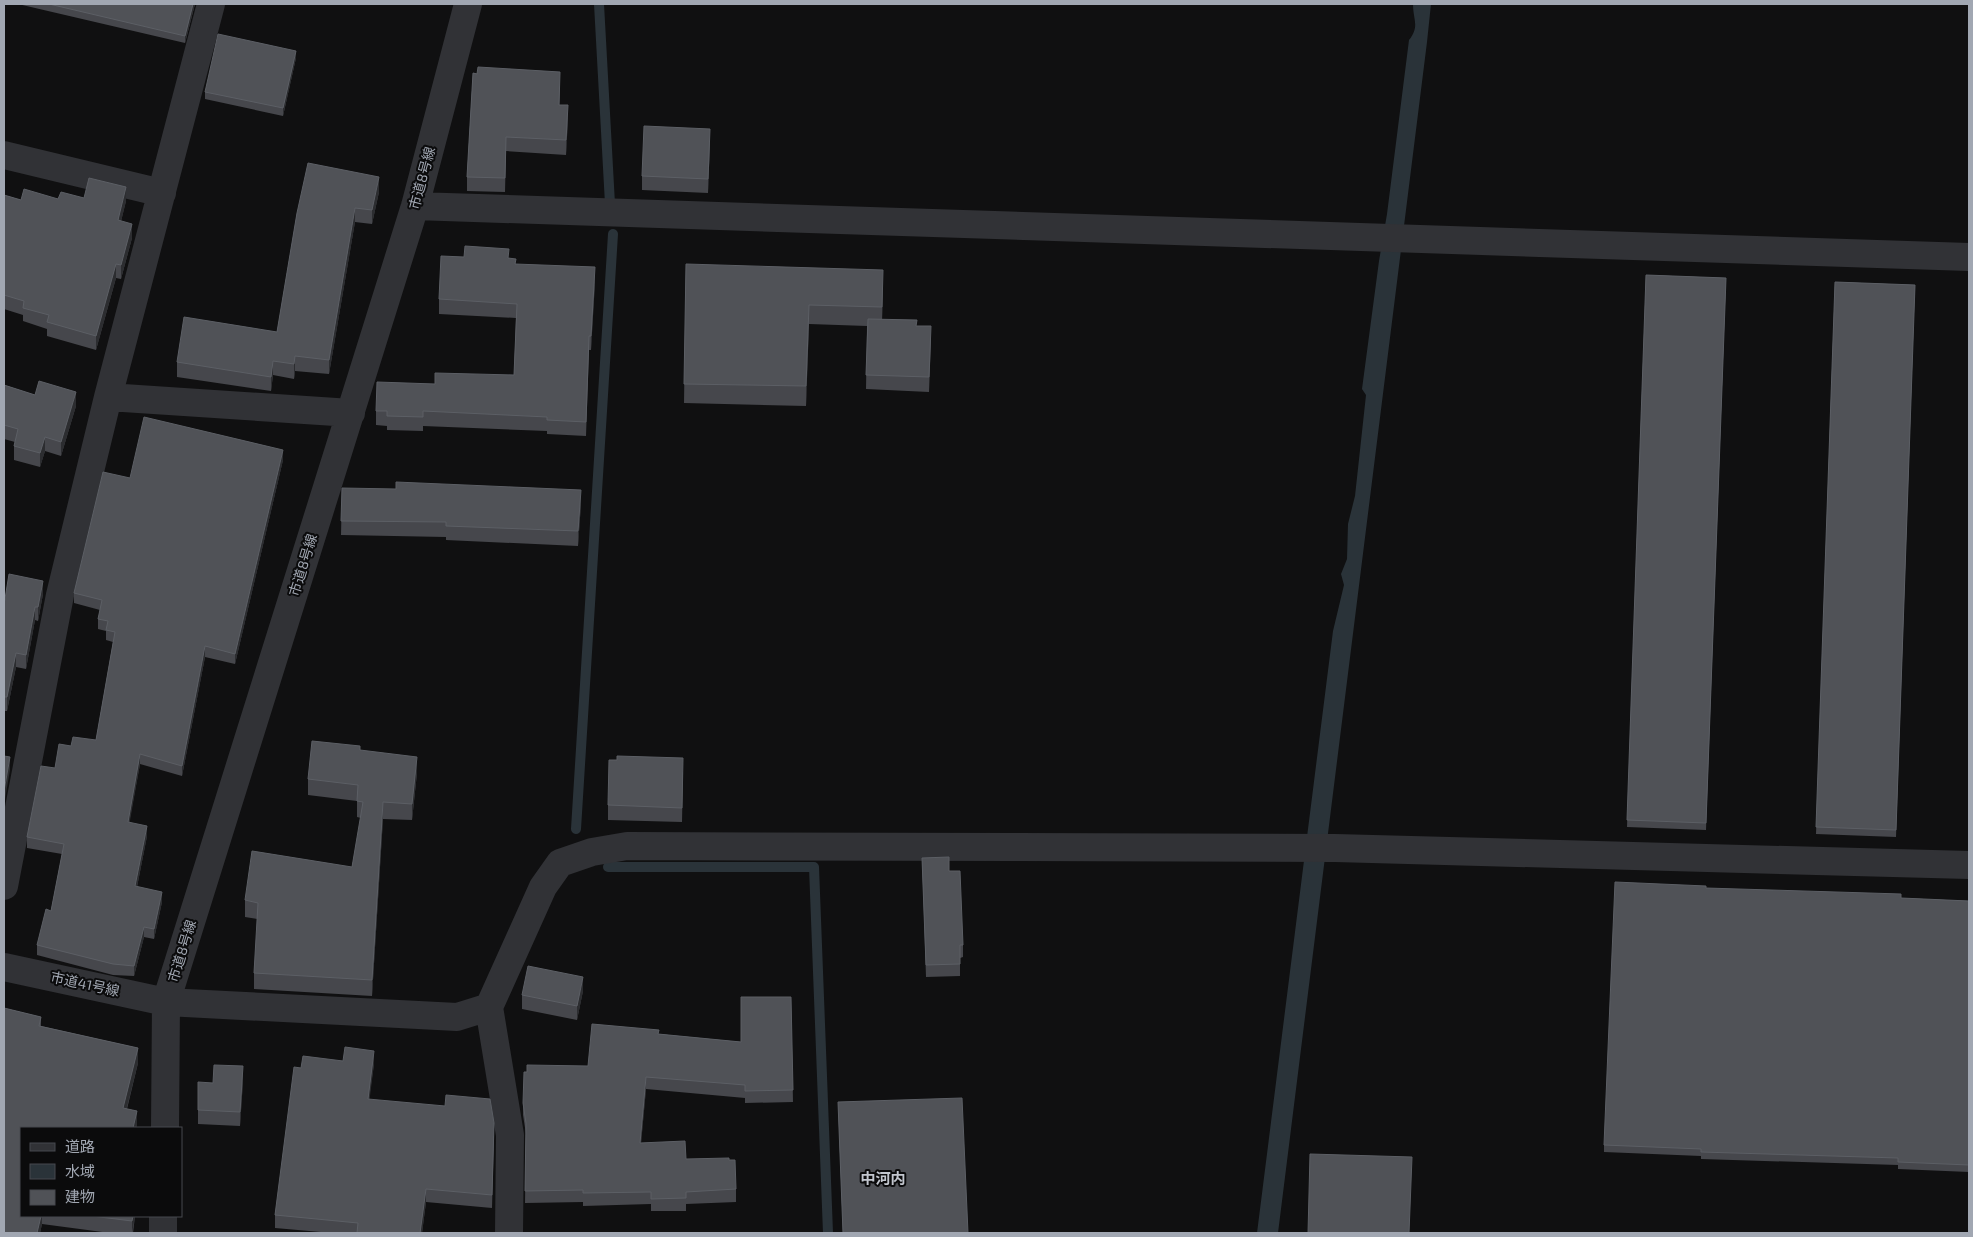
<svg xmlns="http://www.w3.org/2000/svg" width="1973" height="1237" viewBox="0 0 1973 1237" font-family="'Exo 2','Noto Sans JP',sans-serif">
<rect width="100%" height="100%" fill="#101011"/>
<!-- water -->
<path fill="#2a3339" d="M 1413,4 L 1431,4 L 1427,42 L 1278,1233 L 1257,1233 L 1333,631 L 1344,585 L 1341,574 L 1347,559 L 1348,524 L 1355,496 L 1366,395 L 1362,389 L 1379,261 L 1387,214 L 1409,40 C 1420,26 1413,20 1413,4 Z"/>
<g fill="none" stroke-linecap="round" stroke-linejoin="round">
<!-- stream -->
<path stroke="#2a3339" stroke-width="10" d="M 599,4 L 610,204
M 576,829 L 613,234
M 608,867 L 814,867 L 828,1233"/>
<!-- minor -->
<path stroke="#313236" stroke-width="28" d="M 4,155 L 162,193
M 415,206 L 1969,257
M 108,397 L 351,413
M 4,886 L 60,595 L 108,397 L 211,4
M 4,967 L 166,1002 L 457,1017 L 489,1007
M 165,1128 L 166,1002 L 415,206 L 468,4
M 163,1233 L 163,1216
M 509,1233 L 510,1135 L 489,1007 L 543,887 L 560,863 L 592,852 L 627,846 L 1335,848 L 1969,865"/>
</g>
<!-- wall -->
<path fill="#46474c" d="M 18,4 L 195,4 L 185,43 Z
M 296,58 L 283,116 L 205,99 L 205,92 Z
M 473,73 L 560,86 L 559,105 L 568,119 L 566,155 L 506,151 L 505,192 L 467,191 L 467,177 Z
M 710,143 L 708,193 L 642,190 L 642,176 Z
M 379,192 L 372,224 L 355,222 L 329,374 L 295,371 L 294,379 L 273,375 L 271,391 L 177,377 L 177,362 L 277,332 L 297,213 Z
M 4,195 L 21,200 L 84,198 L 126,201 L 121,221 L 132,238 L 121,279 L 116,278 L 96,350 L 47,336 L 47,329 L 23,321 L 23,315 L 4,309 Z
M 464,257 L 509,258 L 516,264 L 595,282 L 591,350 L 589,350 L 586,436 L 547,434 L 547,431 L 423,426 L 423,431 L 387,430 L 387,426 L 376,425 L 376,411 L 435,384 L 514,375 L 516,318 L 439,314 L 439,299 Z
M 686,264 L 883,289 L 882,319 L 917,326 L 931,340 L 929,392 L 866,389 L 867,326 L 809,324 L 806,406 L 684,403 Z
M 1646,275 L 1726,278 L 1706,830 L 1627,827 Z
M 1835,282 L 1915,285 L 1896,837 L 1816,834 Z
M 4,385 L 35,395 L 76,406 L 61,456 L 45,451 L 40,467 L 14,460 L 14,446 L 15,442 L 4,439 Z
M 283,460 L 235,664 L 205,657 L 182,776 L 140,764 L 129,823 L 147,836 L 137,887 L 162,902 L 154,939 L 144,937 L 134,976 L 113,975 L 37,955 L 37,945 L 51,911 L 62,854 L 27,848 L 27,837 L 55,768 L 71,746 L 96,740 L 113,642 L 106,640 L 106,631 L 98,629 L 98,619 L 100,610 L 74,603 L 74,593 L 130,478 Z
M 342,488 L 581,504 L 578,546 L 446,540 L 446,537 L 341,535 Z
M 43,594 L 38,621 L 35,620 L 26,669 L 16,667 L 7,711 L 4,711 L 4,605 Z
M 360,750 L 417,773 L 412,820 L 383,819 L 372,996 L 254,989 L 254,973 L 258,919 L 245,917 L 245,900 L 352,867 L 361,818 L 357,817 L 357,801 L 308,795 L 308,779 Z
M 683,772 L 682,822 L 608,820 L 608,805 Z
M 922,858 L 949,871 L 963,945 L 963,957 L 960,958 L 960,976 L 926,977 Z
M 1706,888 L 1901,898 L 1969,901 L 1969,1172 L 1898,1169 L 1898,1165 L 1701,1159 L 1701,1156 L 1604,1152 L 1604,1145 Z
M 583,991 L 577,1020 L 522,1009 L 522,995 Z
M 791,997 L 793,1102 L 745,1103 L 745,1098 L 646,1089 L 641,1143 L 686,1159 L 736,1189 L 736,1202 L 686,1204 L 686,1211 L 651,1211 L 651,1204 L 583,1206 L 583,1202 L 525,1203 L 526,1134 L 523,1115 L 523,1103 L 527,1072 L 588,1066 L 659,1034 L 741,1042 Z
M 4,1008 L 41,1017 L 41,1026 L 138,1048 L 138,1063 L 127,1109 L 137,1111 L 136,1128 L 21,1128 L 21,1216 L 135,1216 L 133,1233 L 110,1233 L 42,1224 L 40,1233 L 4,1233 Z
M 343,1061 L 374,1064 L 369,1099 L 494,1136 L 492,1208 L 426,1202 L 422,1233 L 332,1233 L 275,1228 L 275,1215 L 301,1068 Z
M 243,1081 L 240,1126 L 198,1124 L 198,1110 L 213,1083 Z
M 838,1102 L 968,1233 L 843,1233 Z"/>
<!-- shaded-wall -->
<path fill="#2c2d30" d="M 193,4 L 195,4 L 185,43 L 185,36 Z
M 296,51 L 296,58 L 283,116 L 283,108 Z
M 560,72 L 560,86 L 559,119 L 559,105 Z
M 568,105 L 568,119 L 566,155 L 566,140 Z
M 710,129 L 710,143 L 708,193 L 708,179 Z
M 379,177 L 379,192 L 372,224 L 372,210 Z
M 126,187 L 126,201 L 118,234 L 118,220 Z
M 355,208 L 355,222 L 329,374 L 329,360 Z
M 132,224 L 132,238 L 121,279 L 121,265 Z
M 116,264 L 116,278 L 96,350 L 96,336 Z
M 595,267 L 595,282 L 591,350 L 591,336 Z
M 883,270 L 883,289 L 882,326 L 882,307 Z
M 809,305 L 809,324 L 806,406 L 806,386 Z
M 295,356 L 295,371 L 294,379 L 294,364 Z
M 273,361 L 273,375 L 271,391 L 271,377 Z
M 76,392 L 76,406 L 61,456 L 61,442 Z
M 45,437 L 45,451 L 40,467 L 40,453 Z
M 283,450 L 283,460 L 235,664 L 235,654 Z
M 581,490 L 581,504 L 578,546 L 578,531 Z
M 43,581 L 43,594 L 38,621 L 38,607 Z
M 35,607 L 35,620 L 26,669 L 26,655 Z
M 205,646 L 205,657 L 182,776 L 182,766 Z
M 16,653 L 16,667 L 7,711 L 7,697 Z
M 140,754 L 140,764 L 128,832 L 128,822 Z
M 10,757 L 10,770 L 4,805 L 4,791 Z
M 417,757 L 417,773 L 412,820 L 412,804 Z
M 383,802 L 383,819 L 372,996 L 372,980 Z
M 147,826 L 147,836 L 135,897 L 135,886 Z
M 162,892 L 162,902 L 154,939 L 154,929 Z
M 144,927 L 144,937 L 134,976 L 134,966 Z
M 583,977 L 583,991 L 577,1020 L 577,1006 Z
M 138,1048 L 138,1063 L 123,1123 L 123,1108 Z
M 374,1051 L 374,1064 L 368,1112 L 368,1099 Z
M 243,1066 L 243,1081 L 240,1126 L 240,1112 Z
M 646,1077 L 646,1089 L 640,1155 L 640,1143 Z
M 137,1111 L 137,1126 L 136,1128 L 133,1128 Z
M 426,1189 L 426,1202 L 422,1233 L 420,1233 Z
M 41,1216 L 42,1216 L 42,1224 L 40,1233 L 37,1233 Z
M 133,1216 L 135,1216 L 132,1233 L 132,1221 Z"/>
<!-- building -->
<path fill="#505257" stroke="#5c5f65" d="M 49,4 L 193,4 L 185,36 Z
M 218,34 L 296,51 L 283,108 L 205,92 Z
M 478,67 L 560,72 L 559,105 L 568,105 L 566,140 L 506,137 L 505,178 L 467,177 L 473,73 L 477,74 Z
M 644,126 L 710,129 L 708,179 L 642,176 Z
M 308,163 L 379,177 L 372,210 L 355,208 L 329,360 L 295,356 L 294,364 L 273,361 L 271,377 L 177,362 L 184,317 L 277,332 L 297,213 Z
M 89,178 L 126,187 L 118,220 L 132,224 L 121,265 L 116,264 L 96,336 L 47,322 L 49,315 L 23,308 L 24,301 L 4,295 L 4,195 L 21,200 L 24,189 L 58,199 L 61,192 L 84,198 Z
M 465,246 L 509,249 L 508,258 L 516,259 L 515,264 L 595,267 L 591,336 L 589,336 L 586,422 L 547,420 L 547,417 L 423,411 L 423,417 L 387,416 L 387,411 L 376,411 L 377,382 L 435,384 L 435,373 L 514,375 L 517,304 L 439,299 L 441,256 L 464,257 Z
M 686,264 L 883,270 L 882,307 L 809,305 L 806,386 L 684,384 Z
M 1646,275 L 1726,278 L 1706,823 L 1627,820 Z
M 1835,282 L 1915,285 L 1896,830 L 1816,827 Z
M 868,319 L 917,320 L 916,326 L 931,326 L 929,377 L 866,375 Z
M 39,381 L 76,392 L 61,442 L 45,437 L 40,453 L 14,446 L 18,429 L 4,425 L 4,385 L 35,395 Z
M 144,417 L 283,450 L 235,654 L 205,646 L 182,766 L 140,754 L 128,822 L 147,826 L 135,886 L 162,892 L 154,929 L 144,927 L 134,966 L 113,964 L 37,945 L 46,909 L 51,911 L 64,844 L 27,837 L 41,766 L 55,768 L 59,744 L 71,746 L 73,737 L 96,740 L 115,632 L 106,630 L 108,621 L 98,619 L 102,600 L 74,593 L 103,472 L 130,478 Z
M 396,482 L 581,490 L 578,531 L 446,526 L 446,522 L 341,521 L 342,488 L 396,489 Z
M 9,574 L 43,581 L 38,607 L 35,607 L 26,655 L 16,653 L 7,697 L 4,697 L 4,605 Z
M 312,741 L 360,746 L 360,750 L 417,757 L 412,804 L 383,802 L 372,980 L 254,973 L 258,903 L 245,900 L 252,851 L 352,867 L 363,802 L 357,801 L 358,785 L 308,779 Z
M 4,756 L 10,757 L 4,791 Z
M 617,756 L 683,758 L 682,808 L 608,805 L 609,760 L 617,760 Z
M 949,857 L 949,871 L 960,871 L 963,945 L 960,945 L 960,964 L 926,965 L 922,858 Z
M 1615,882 L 1706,886 L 1706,888 L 1901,894 L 1901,898 L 1969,901 L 1969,1165 L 1898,1162 L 1898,1158 L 1701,1152 L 1701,1149 L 1604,1145 Z
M 528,966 L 583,977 L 577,1006 L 522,995 Z
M 741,997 L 791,997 L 793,1090 L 745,1091 L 745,1085 L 646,1077 L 640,1143 L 685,1141 L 686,1159 L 729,1158 L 729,1160 L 735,1160 L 736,1189 L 686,1192 L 686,1198 L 651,1199 L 651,1192 L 583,1193 L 583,1190 L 525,1191 L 526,1123 L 523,1103 L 524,1072 L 527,1072 L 527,1065 L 588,1066 L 592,1024 L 659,1030 L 658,1034 L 741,1042 Z
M 4,1008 L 41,1017 L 39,1026 L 138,1048 L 123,1108 L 137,1111 L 133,1128 L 21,1128 L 21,1216 L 41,1216 L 37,1233 L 4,1233 Z
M 345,1047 L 374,1051 L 368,1099 L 445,1106 L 446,1095 L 490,1099 L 494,1123 L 492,1195 L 426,1189 L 420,1233 L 357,1233 L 358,1223 L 275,1215 L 294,1067 L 301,1068 L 303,1056 L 343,1061 Z
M 214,1065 L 243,1066 L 240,1112 L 198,1110 L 198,1082 L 213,1083 Z
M 962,1098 L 968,1233 L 843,1233 L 838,1102 Z
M 1310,1154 L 1412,1157 L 1409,1233 L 1308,1233 Z
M 92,1216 L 133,1216 L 132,1221 Z"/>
<g text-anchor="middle" stroke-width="4" stroke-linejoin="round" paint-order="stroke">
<!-- street labels -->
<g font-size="14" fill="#a1a7b2" stroke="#0b0b0c">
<text transform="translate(422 178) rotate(-75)" y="5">市道8号線</text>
<text transform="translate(303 565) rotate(-73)" y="5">市道8号線</text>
<text transform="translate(182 951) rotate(-73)" y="5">市道8号線</text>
<text transform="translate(85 984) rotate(12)" y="5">市道41号線</text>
</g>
<!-- neighbourhood labels -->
<g font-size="15" font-weight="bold" fill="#c2c6ce" stroke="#0b0b0c">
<text x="883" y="1184">中河内</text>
</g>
</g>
<!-- border -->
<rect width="1973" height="1237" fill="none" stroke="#a1a7b2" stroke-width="10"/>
<!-- legend -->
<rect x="20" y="1127" width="162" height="90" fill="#0b0b0c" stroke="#47494e"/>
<rect x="30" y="1143" width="25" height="8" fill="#313236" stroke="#47494e"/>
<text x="65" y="1152" font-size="15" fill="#a1a7b2">道路</text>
<rect x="30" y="1164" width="25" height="15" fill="#2a3339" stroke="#47494e"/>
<text x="65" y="1177" font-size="15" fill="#a1a7b2">水域</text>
<rect x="30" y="1190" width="25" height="15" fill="#505257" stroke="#47494e"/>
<text x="65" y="1202" font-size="15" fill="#a1a7b2">建物</text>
</svg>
